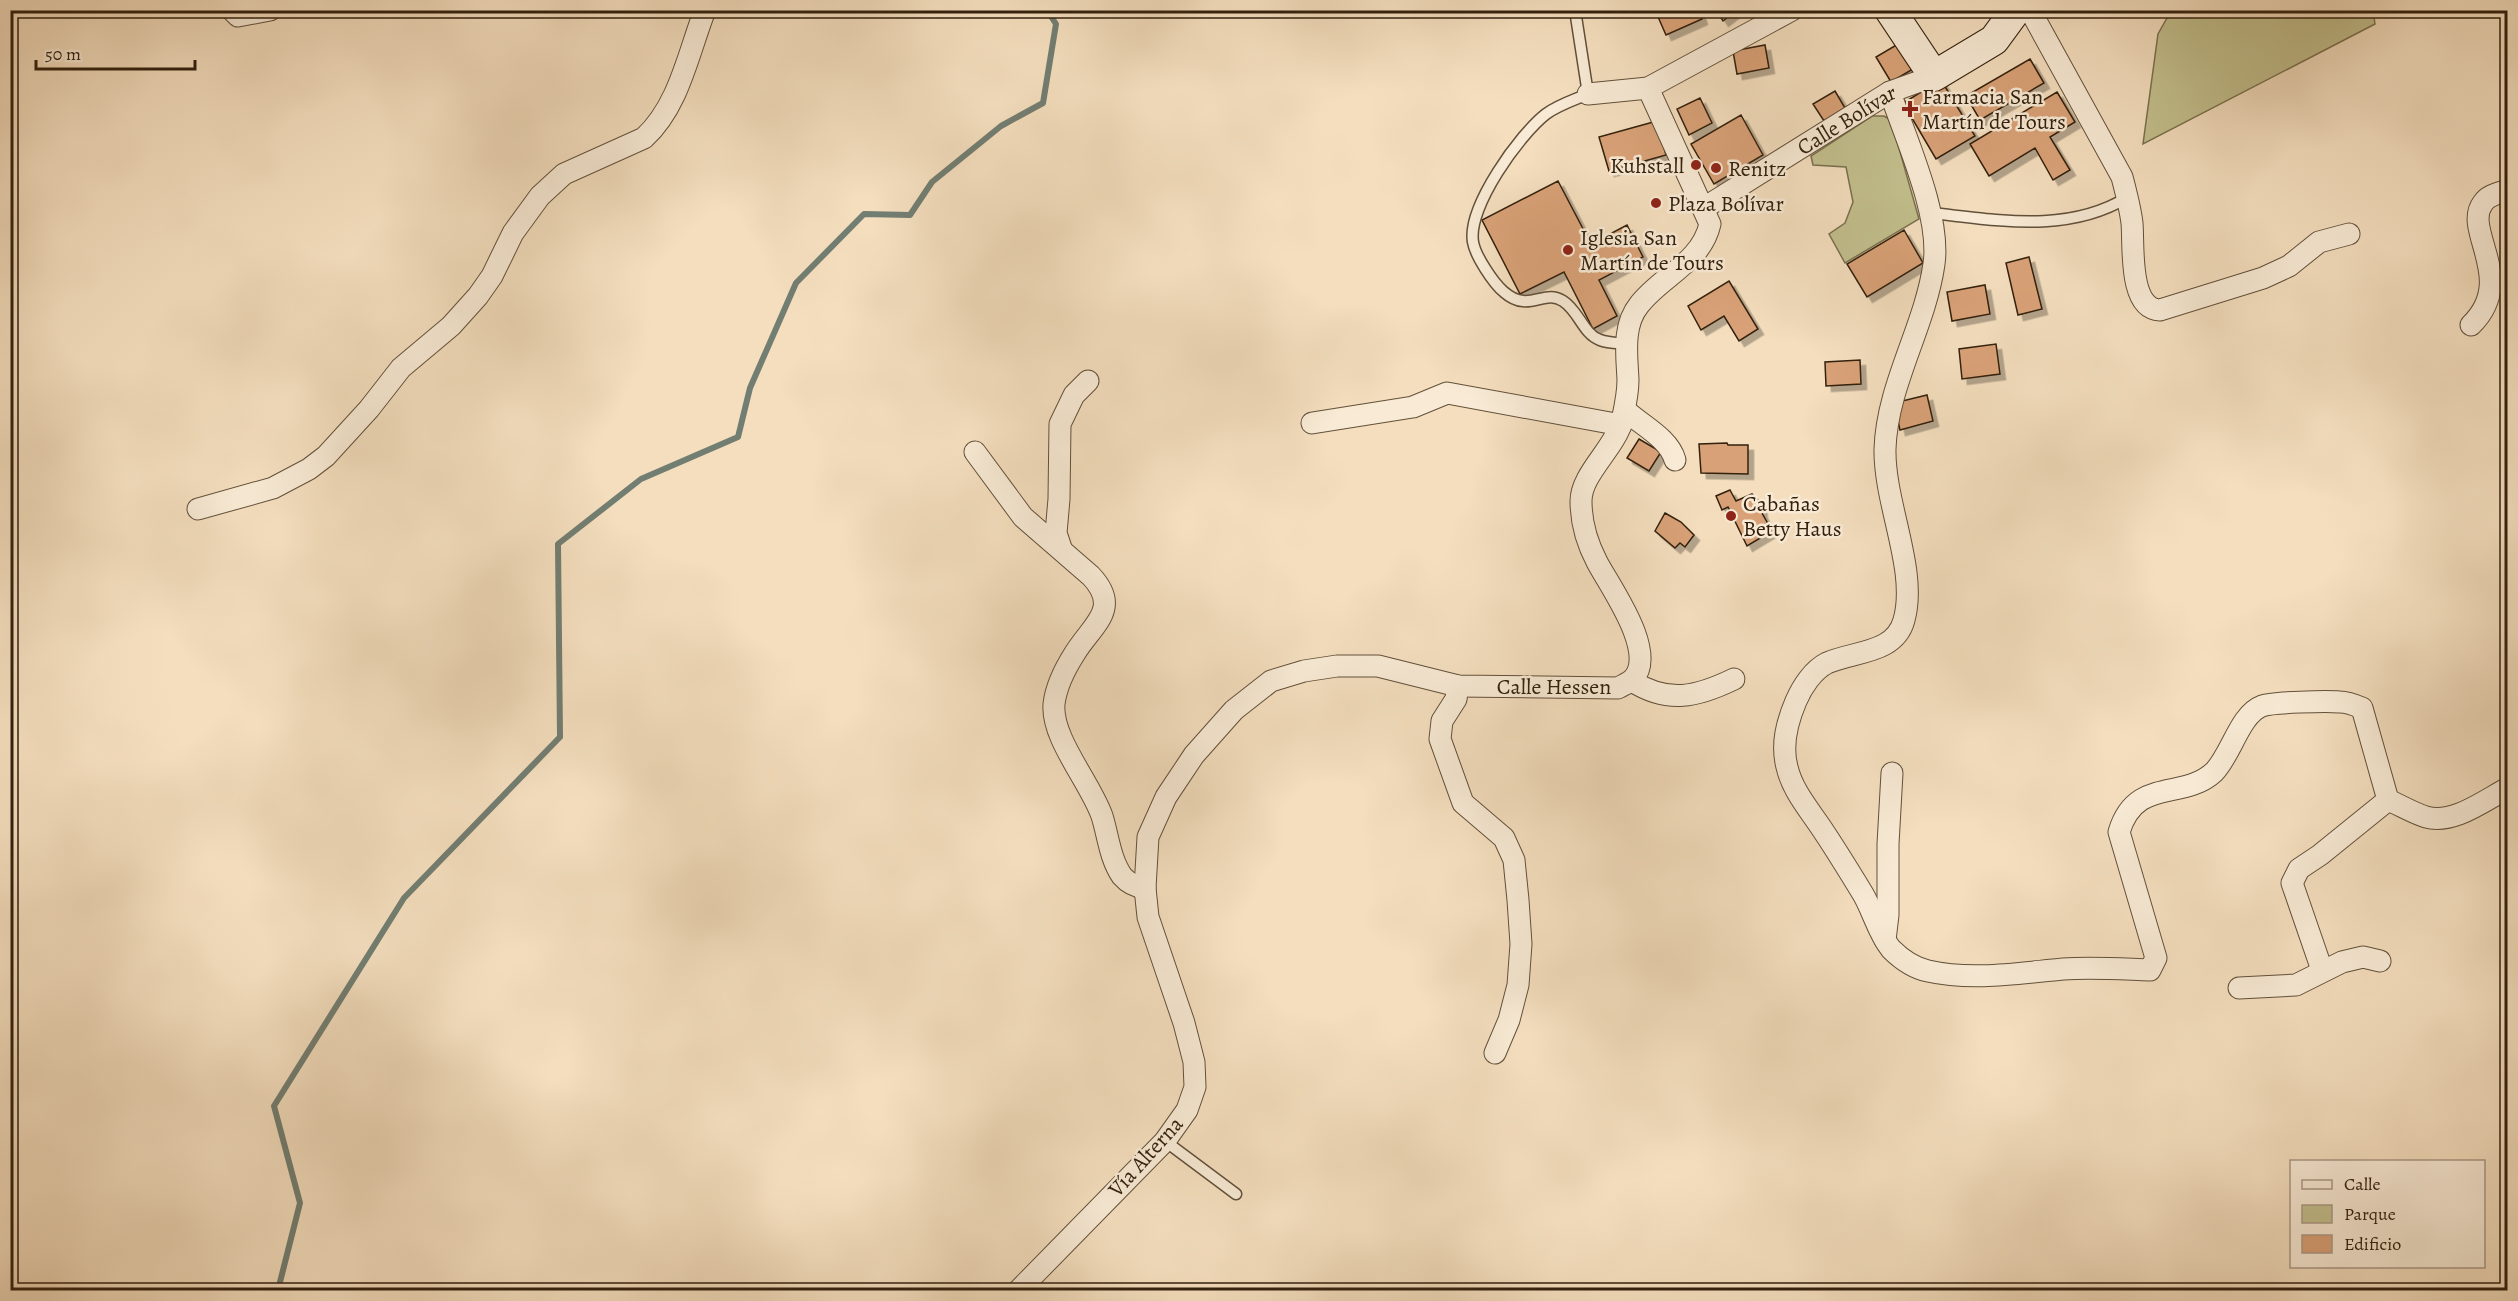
<svg xmlns="http://www.w3.org/2000/svg" width="2518" height="1301" viewBox="0 0 2518 1301" font-family="Alegreya,serif">
<defs>
<filter id="shadow"><feDropShadow dx="5.5" dy="5.5" stdDeviation="0" flood-color="#0004"/></filter>
</defs>
<rect width="100%" height="100%" fill="#f4debe"/>
<filter id="stains"><feTurbulence type="fractalNoise" baseFrequency=".00333" numOctaves="4"/><feColorMatrix values="0 0 0 0 .2 0 0 0 0 .09 0 0 0 0 .02 0 0 0 .5 -.17"/></filter>
<radialGradient id="worn" r=".72"><stop offset=".6" stop-color="#630" stop-opacity="0"/><stop offset="1" stop-color="#630" stop-opacity=".3"/></radialGradient>
<!-- green -->
<path fill="#c2bf8d" stroke="#7a704e" stroke-width="1.5" d="M 2171,11 L 2373,11 L 2375,24 L 2143,144 L 2158,34 Z
M 1872,116 L 1884,116 L 1891,120 L 1919,219 L 1845,263 L 1829,234 L 1845,223 L 1853,202 L 1846,167 L 1813,165 L 1811,156 Z"/>
<g fill="none" stroke-linecap="round" stroke-linejoin="round">
<!-- stream -->
<path stroke="#727e72" stroke-width="6" d="M 278,1290 L 300,1203 L 274,1106 L 404,898 L 560,737 L 558,544 L 641,479 L 738,437 L 750,388 L 796,283 L 864,214 L 910,215 L 932,182 L 1001,126 L 1043,103 L 1056,24 L 1047,10"/>
</g>
<!-- building -->
<path fill="#d9a177" stroke="#32200e" stroke-width="1.5" filter="url(#shadow)" d="M 1655,10 L 1699,10 L 1702,19 L 1666,35 Z
M 1716,10 L 1737,10 L 1723,21 Z
M 1898,44 L 1913,69 L 1891,82 L 1876,57 Z
M 1765,45 L 1769,68 L 1737,74 L 1733,51 Z
M 2030,59 L 2044,83 L 1980,120 L 1966,96 Z
M 1941,80 L 1975,136 L 1936,159 L 1903,103 Z
M 1835,91 L 1845,108 L 1824,121 L 1813,104 Z
M 2057,92 L 2075,122 L 2050,137 L 2070,170 L 2053,180 L 2035,148 L 1989,176 L 1970,144 Z
M 1700,98 L 1712,123 L 1689,135 L 1677,109 Z
M 1741,115 L 1763,155 L 1714,184 L 1691,144 Z
M 1657,121 L 1666,155 L 1609,171 L 1599,137 Z
M 1558,181 L 1591,244 L 1627,225 L 1643,257 L 1599,280 L 1617,316 L 1593,329 L 1564,272 L 1520,294 L 1482,220 Z
M 1904,230 L 1923,263 L 1867,297 L 1847,264 Z
M 2029,257 L 2042,309 L 2018,315 L 2006,263 Z
M 1729,281 L 1758,329 L 1739,341 L 1724,316 L 1701,330 L 1688,306 Z
M 1985,285 L 1990,314 L 1952,321 L 1947,292 Z
M 1996,344 L 2000,374 L 1962,379 L 1959,349 Z
M 1860,360 L 1861,384 L 1826,386 L 1825,362 Z
M 1927,395 L 1933,421 L 1900,430 L 1894,403 Z
M 1639,439 L 1661,452 L 1649,471 L 1627,458 Z
M 1727,443 L 1728,445 L 1748,445 L 1748,474 L 1701,473 L 1699,444 Z
M 1730,490 L 1736,501 L 1752,494 L 1761,503 L 1762,513 L 1772,531 L 1747,546 L 1728,507 L 1722,510 L 1716,496 Z
M 1665,513 L 1681,522 L 1694,535 L 1685,547 L 1680,543 L 1675,548 L 1655,531 Z"/>
<g fill="none" stroke-linecap="round" stroke-linejoin="round">
<!-- lane casing -->
<g stroke="#62503a" stroke-width="13">
<path id="lane" d="M 1575,10 L 1588,94 C 1574,100 1558,105 1546,114 C 1520,134 1467,207 1473,242 C 1475,255 1493,283 1504,292 C 1529,314 1544,288 1563,301 C 1579,311 1583,334 1600,340 C 1608,343 1618,343 1627,344
M 1931,213 C 1998,220 2068,234 2128,197
M 1165,1141 L 1236,1194"/>
</g>
<!-- street casing -->
<g stroke="#62503a" stroke-width="23">
<g id="street">
<path d="M 232,10 L 238,16 L 270,10"/>
<path d="M 2030,10 L 2122,177 C 2126,192 2130,207 2132,223 C 2134,244 2128,309 2160,310 L 2263,278 L 2289,266 L 2319,242 L 2349,234"/>
<path d="M 1890,92 C 1906,140 1941,215 1934,264 C 1925,327 1887,385 1885,449 C 1884,504 1918,570 1904,620 C 1895,654 1854,651 1827,663 C 1813,670 1802,687 1796,701 C 1787,722 1781,744 1787,767 C 1792,789 1807,807 1820,826 C 1835,848 1849,871 1863,894 C 1873,911 1878,933 1891,949 C 1901,959 1914,968 1928,971 C 1972,981 2019,973 2063,969 C 2092,967 2121,969 2150,970 L 2156,958 L 2119,832 C 2136,776 2183,801 2214,772 C 2231,755 2240,714 2262,706 C 2272,702 2327,701 2340,702 C 2348,702 2355,705 2362,708 L 2388,800"/>
<path d="M 1588,94 L 1648,88 L 1792,10"/>
<path id="s1" d="M 1704,208 L 1890,92 L 1934,76"/>
<path d="M 2471,325 C 2518,279 2462,230 2483,203 C 2488,195 2499,193 2508,190"/>
<path d="M 1625,410 C 1641,425 1669,438 1675,460"/>
<path d="M 1312,423 L 1413,407 L 1447,393 L 1621,425"/>
<path d="M 975,452 L 1023,517 L 1091,576 C 1122,609 1092,625 1075,653 C 1066,667 1056,687 1054,704 C 1051,738 1090,782 1102,816 C 1108,835 1110,859 1122,876 C 1128,883 1137,887 1145,888"/>
<path d="M 198,509 L 273,488 L 309,469 L 326,456 L 369,409 L 401,368 L 451,326 L 478,296 L 492,276 L 513,233 L 540,196 L 564,174 L 644,138 C 679,106 688,54 705,10"/>
<path d="M 1061,548 L 1056,533 L 1059,499 L 1060,424 L 1074,395 L 1088,381"/>
<path d="M 1632,681 C 1668,704 1697,697 1734,679"/>
<path d="M 1458,686 L 1456,699 L 1442,721 L 1440,739 L 1463,803 L 1504,838 L 1514,860 L 1518,900 L 1521,944 L 1518,985 L 1509,1020 L 1495,1053"/>
<path d="M 1885,940 L 1888,915 L 1888,844 L 1892,773"/>
<path d="M 2322,970 L 2292,883 L 2299,869 L 2320,855 L 2388,800 C 2400,805 2413,813 2426,817 C 2453,825 2485,800 2508,788"/>
<path d="M 2239,988 L 2296,985 L 2342,962 L 2363,957 L 2380,961"/>
<path d="M 1019,1290 L 1165,1141 L 1187,1110 L 1195,1087 L 1194,1062 L 1184,1023 L 1148,917 L 1145,888 L 1148,837 L 1166,797 L 1194,755 L 1234,710 L 1271,681 L 1304,671 L 1337,666 L 1378,666 L 1458,686 L 1618,688 C 1623,685 1629,683 1633,679 C 1658,652 1610,587 1597,562 C 1587,543 1581,523 1581,501 C 1581,474 1615,448 1622,421 C 1625,407 1628,394 1628,380 C 1627,356 1622,326 1639,305 C 1661,276 1701,263 1710,224 L 1648,88"/>
</g>
</g>
<!-- secondary casing -->
<g stroke="#32200e" stroke-width="32">
<path id="secondary" d="M 1890,10 L 1934,76 L 1994,40 L 2016,10"/>
</g>
<!-- lane -->
<use href="#lane" stroke="#f8ead5" stroke-width="10"/>
<!-- street -->
<use href="#street" stroke="#f8ead5" stroke-width="21"/>
<!-- secondary -->
<use href="#secondary" stroke="#f8ead5" stroke-width="30"/>
</g>
<!-- markers -->
<g fill="#8f2418" stroke="#f8ead5" stroke-width="2">
<path d="M1907 100h6v6h6v6h-6v6h-6v-6h-6v-6h6z"/>
<circle cx="1696" cy="165" r="6"/>
<circle cx="1716" cy="168" r="6"/>
<circle cx="1656" cy="203" r="6"/>
<circle cx="1568" cy="250" r="6"/>
<circle cx="1731" cy="516" r="6"/>
</g>
<g text-anchor="middle" stroke-width="5" stroke-linejoin="round" paint-order="stroke">
<!-- poi labels -->
<g font-size="22" fill="#32200e" stroke="#f8ead5" text-anchor="start">
<text x="1922" y="104">Farmacia San<tspan x="1922" dy="25">Martín de Tours</tspan></text>
<text x="1684" y="173" text-anchor="end">Kuhstall</text>
<text x="1728" y="176">Renitz</text>
<text x="1668" y="211">Plaza Bolívar</text>
<text x="1580" y="245">Iglesia San<tspan x="1580" dy="25">Martín de Tours</tspan></text>
<text x="1743" y="511">Cabañas<tspan x="1743" dy="25">Betty Haus</tspan></text>
</g>
<!-- street labels -->
<g font-size="22" fill="#32200e" stroke="#f8ead5">
<text dy="8" stroke="none"><textPath href="#s1" startOffset="168">Calle Bolívar</textPath></text>
<text x="1554" y="694">Calle Hessen</text>
<text transform="translate(1145 1156) rotate(-48)" y="8">Vía Alterna</text>
</g>
</g>
<!-- margin -->
<rect width="2518" height="1301" fill="none" stroke="#f4debe" stroke-width="36"/>
<rect x="12" y="12" width="2494" height="1277" fill="none" stroke="#32200e" stroke-width="3"/>
<rect x="18" y="18" width="2482" height="1265" fill="none" stroke="#32200e" stroke-width="1.5"/>
<!-- legend -->
<rect x="2290" y="1160" width="195" height="108" fill="#f8ead5" stroke="#a99985" stroke-width="1.5"/>
<rect x="2302" y="1180" width="30" height="9" fill="#f8ead5" stroke="#a99985" stroke-width="1.5"/>
<text x="2344" y="1190" font-size="18" fill="#32200e">Calle</text>
<rect x="2302" y="1205" width="30" height="18" fill="#c2bf8d" stroke="#a99985" stroke-width="1.5"/>
<text x="2344" y="1220" font-size="18" fill="#32200e">Parque</text>
<rect x="2302" y="1235" width="30" height="18" fill="#d9a177" stroke="#a99985" stroke-width="1.5"/>
<text x="2344" y="1250" font-size="18" fill="#32200e">Edificio</text>
<!-- scale -->
<path d="M36 60v9h159v-9" fill="none" stroke="#32200e" stroke-width="3"/>
<text x="45" y="60" font-size="18" fill="#32200e" stroke="#f8ead5" stroke-width="4.5" paint-order="stroke">50 m</text>
<rect width="100%" height="100%" filter="url(#stains)"/>
<rect width="100%" height="100%" fill="url(#worn)"/>
</svg>
